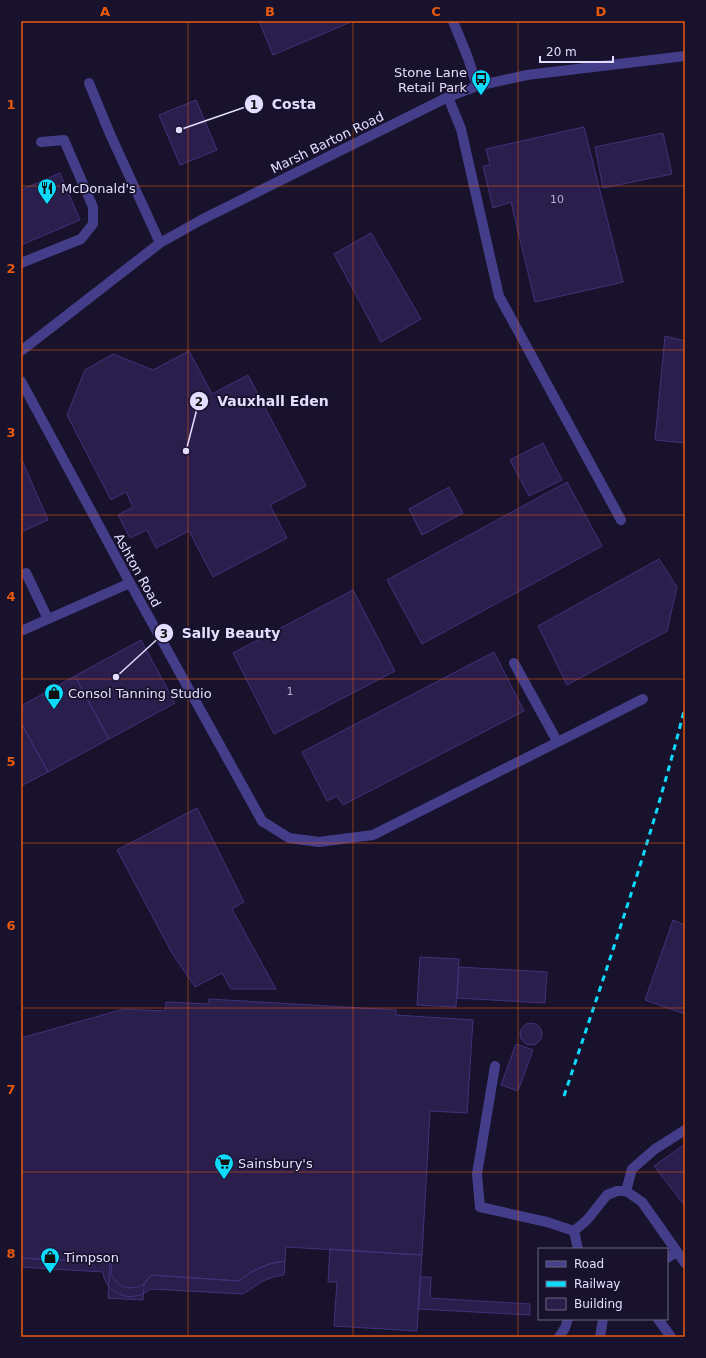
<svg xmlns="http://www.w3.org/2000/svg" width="706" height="1358" viewBox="0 0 706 1358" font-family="'DejaVu Sans',sans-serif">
<rect width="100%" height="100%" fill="#18122c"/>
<!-- building -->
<path fill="#2a1e4d" stroke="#423179" d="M 259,21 L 353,21 L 273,55 Z
M 196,100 L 217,150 L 180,165 L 159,115 Z
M 584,127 L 623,282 L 535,302 L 511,202 L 493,208 L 483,166 L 490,165 L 486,149 Z
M 663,133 L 672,174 L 603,188 L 595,147 Z
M 60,173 L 80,220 L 21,245 L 21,190 Z
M 371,233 L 421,319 L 381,342 L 334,254 Z
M 665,336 L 685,341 L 685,443 L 655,440 Z
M 189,351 L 212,394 L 248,375 L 306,486 L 270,505 L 287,538 L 213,577 L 189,531 L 156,548 L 147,530 L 130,538 L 118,515 L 133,507 L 126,492 L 111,500 L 67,415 L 85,370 L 113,354 L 153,370 Z
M 543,443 L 562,480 L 529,496 L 510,460 Z
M 21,458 L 48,520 L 21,532 Z
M 567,482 L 602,546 L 422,644 L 387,580 Z
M 449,487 L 463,513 L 422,535 L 409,509 Z
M 659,559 L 677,587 L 667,631 L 567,685 L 538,626 Z
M 353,590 L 395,671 L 274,734 L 233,653 Z
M 141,640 L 175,703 L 109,739 L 75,676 Z
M 494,652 L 524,711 L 343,805 L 337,796 L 327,801 L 302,752 Z
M 75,676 L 109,739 L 48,772 L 21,723 L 21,706 Z
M 21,723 L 48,772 L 21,786 Z
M 197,808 L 244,902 L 232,909 L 276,989 L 231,989 L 222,973 L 195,987 L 172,953 L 117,850 Z
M 673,920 L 685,925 L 685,1014 L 645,1000 Z
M 420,957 L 459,959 L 456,1007 L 417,1005 Z
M 459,967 L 547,972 L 545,1003 L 457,998 Z
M 209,999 L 396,1010 L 396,1015 L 473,1020 L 467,1113 L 430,1111 L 422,1255 L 286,1247 L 285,1261 L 273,1263 L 261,1267 L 250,1273 L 239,1281 L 151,1275 L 144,1284 L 143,1300 L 108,1298 L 110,1263 L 21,1258 L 21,1038 L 124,1009 L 165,1011 L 166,1002 L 209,1004 Z
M520 1034a11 11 0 1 1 22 0a11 11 0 1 1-22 0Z
M 516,1044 L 533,1050 L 518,1091 L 501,1085 Z
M 685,1144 L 685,1206 L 654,1166 Z
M 330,1249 L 422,1255 L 417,1331 L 334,1326 L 337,1282 L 328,1282 Z
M 21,1258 L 112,1263 L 111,1274 L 115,1281 L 122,1286 L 130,1288 L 138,1287 L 145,1283 L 151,1275 L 239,1281 L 250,1273 L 261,1267 L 273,1263 L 285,1261 L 284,1275 L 273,1277 L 263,1281 L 243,1294 L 151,1289 L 141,1295 L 129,1297 L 119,1294 L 109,1287 L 104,1278 L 103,1272 L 21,1267 Z
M 420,1277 L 431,1277 L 430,1298 L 530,1304 L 530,1315 L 418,1309 Z"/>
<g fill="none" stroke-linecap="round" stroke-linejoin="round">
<!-- minor -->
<path stroke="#443e8a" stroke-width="10" d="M 453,21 L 468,58 L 477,86
M 89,83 L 110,134 L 160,243
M 448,97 L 461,129 L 499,296 L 621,520
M 21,263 L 81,239 L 93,224 L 93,207 L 64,140 L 41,142
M 21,351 L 160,243 L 201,220 L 448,97 L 477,86 L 527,75 L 685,56
M 21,381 L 130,583 L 262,821 L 289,838 L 319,842 L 373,835 L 643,699
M 26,573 L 48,619
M 21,631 L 130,583
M 514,663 L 557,741
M 495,1066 L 477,1174 L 480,1207 L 547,1222 L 574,1231
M 626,1191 L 632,1169 L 655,1149 L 685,1130
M 578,1249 L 574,1231 L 587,1220 L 607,1195 L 617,1191 L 626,1191 L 642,1202 L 685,1263
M 667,1258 L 677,1252
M 658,1319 L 671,1337
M 559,1337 L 565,1328 L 568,1319
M 600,1337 L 603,1319"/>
<!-- rail -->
<path stroke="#0ddafc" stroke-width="3" stroke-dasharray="6 5" stroke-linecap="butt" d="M 564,1096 C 607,967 652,839 685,707"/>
</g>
<!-- grid -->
<path fill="none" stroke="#e8590c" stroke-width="1" stroke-opacity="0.55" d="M 188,21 L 188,1337M 353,21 L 353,1337M 518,21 L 518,1337M 21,186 L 685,186M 21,350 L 685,350M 21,515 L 685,515M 21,679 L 685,679M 21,843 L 685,843M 21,1008 L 685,1008M 21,1172 L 685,1172"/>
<!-- icons -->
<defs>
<g id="bus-pin" transform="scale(1)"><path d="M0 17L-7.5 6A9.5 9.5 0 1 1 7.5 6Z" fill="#0ddafc" stroke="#18122c"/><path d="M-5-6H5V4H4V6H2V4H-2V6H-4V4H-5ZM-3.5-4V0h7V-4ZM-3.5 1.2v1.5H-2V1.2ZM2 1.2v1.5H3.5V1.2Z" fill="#111"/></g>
<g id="restaurant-pin" transform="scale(1)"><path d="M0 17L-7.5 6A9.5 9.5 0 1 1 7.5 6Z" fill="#0ddafc" stroke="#18122c"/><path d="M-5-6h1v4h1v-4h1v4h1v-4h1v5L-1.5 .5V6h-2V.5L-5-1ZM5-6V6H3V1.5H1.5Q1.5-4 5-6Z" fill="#111"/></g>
<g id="shop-pin" transform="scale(1)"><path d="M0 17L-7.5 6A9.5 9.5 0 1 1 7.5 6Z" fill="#0ddafc" stroke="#18122c"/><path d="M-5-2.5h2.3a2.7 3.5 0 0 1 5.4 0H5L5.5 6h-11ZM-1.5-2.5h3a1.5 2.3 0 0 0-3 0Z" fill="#111"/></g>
<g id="supermarket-pin" transform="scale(1)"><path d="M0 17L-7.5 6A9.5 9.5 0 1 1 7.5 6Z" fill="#0ddafc" stroke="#18122c"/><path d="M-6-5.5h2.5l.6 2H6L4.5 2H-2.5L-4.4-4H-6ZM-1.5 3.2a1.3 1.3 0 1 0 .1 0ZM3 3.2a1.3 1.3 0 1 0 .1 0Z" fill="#111"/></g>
</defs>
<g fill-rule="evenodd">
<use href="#bus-pin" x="481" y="79"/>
<use href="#restaurant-pin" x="47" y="188"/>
<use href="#shop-pin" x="54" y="693"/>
<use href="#supermarket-pin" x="224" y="1163"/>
<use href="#shop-pin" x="50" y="1257"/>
</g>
<g text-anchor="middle" stroke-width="3.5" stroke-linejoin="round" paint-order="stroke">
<!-- number labels -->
<g font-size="11" fill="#b5aed2">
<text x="557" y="203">10</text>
<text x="290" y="695">1</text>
</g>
<!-- poi labels -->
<g font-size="13" fill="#e3deff" stroke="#18122c" text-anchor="start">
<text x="467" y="77" text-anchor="end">Stone Lane<tspan x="467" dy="15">Retail Park</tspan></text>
<text x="61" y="193">McDonald's</text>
<text x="68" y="698">Consol Tanning Studio</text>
<text x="238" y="1168">Sainsbury's</text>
<text x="64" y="1262">Timpson</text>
</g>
<!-- street labels -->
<g font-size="13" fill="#e3deff" stroke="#18122c">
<text transform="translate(327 142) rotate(-26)" y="5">Marsh Barton Road</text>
<text transform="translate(138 570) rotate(61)" y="5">Ashton Road</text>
</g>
</g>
<!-- callouts -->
<path fill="none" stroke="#e3deff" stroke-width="1.5" d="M179 130L254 104M186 451L199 401M116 677L164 633"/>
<g fill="#e3deff" stroke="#18122c" stroke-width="1.5">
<circle cx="179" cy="130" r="4"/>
<circle cx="186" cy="451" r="4"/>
<circle cx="116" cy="677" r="4"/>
<circle cx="254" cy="104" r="10"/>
<circle cx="199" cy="401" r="10"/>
<circle cx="164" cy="633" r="10"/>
</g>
<g font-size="12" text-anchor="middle" font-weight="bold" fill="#111">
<text x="254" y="109">1</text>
<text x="199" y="406">2</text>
<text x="164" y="638">3</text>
</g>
<g font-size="14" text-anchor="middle" font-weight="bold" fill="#e3deff" stroke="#18122c" stroke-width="3.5" stroke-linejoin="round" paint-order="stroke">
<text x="294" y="109">Costa</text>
<text x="273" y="406">Vauxhall Eden</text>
<text x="231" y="638">Sally Beauty</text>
</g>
<!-- border -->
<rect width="706" height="1358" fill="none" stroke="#18122c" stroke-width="44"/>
<!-- legend -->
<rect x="538" y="1248" width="130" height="72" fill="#18122c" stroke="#696480"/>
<rect x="546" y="1261" width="20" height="6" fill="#443e8a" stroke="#696480"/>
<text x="574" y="1268" font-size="12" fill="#e3deff">Road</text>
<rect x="546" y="1281" width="20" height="6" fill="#0ddafc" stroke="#696480"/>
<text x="574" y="1288" font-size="12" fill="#e3deff">Railway</text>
<rect x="546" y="1298" width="20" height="12" fill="#2a1e4d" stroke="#696480"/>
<text x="574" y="1308" font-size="12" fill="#e3deff">Building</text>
<!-- scale -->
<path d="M540 56v6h73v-6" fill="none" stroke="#e3deff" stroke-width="2"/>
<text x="546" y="56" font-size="12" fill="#e3deff" stroke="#18122c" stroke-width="3" paint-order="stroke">20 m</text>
<rect x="22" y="22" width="662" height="1314" fill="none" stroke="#e8590c" stroke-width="1.5"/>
<g font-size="13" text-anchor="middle" font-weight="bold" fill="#e8590c">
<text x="105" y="16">A</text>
<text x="270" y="16">B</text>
<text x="436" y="16">C</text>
<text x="601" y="16">D</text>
<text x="11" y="109">1</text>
<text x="11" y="273">2</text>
<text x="11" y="437">3</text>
<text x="11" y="601">4</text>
<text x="11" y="766">5</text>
<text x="11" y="930">6</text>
<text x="11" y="1094">7</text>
<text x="11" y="1258">8</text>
</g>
</svg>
